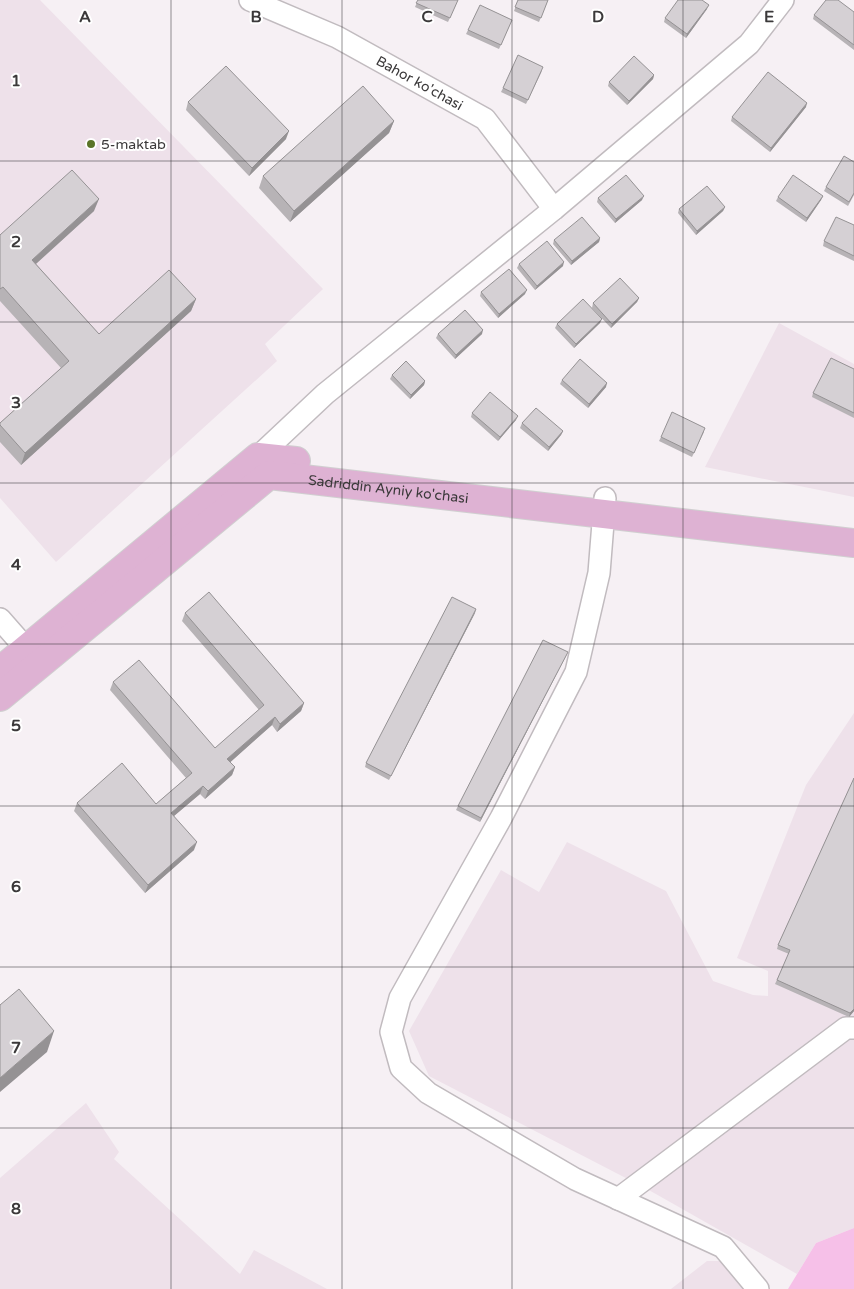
<svg xmlns="http://www.w3.org/2000/svg" width="854" height="1289" viewBox="0 0 854 1289" font-family="'Varela Round',sans-serif">
<rect width="100%" height="100%" fill="#f6f0f4"/>
<!-- built -->
<path fill="#eee1ea" d="M 0,0 L 40,0 L 323,289 L 265,344 L 277,361 L 56,562 L 0,498 Z
M 779,323 L 854,364 L 854,497 L 705,467 Z
M 854,713 L 854,1228 L 816,1243 L 797,1274 L 647,1189 L 429,1076 L 409,1031 L 501,870 L 539,892 L 567,842 L 666,891 L 713,981 L 753,995 L 768,996 L 768,971 L 737,958 L 806,785 Z
M 86,1103 L 119,1152 L 114,1159 L 240,1274 L 254,1250 L 327,1289 L 0,1289 L 0,1178 Z
M 707,1261 L 723,1261 L 744,1289 L 671,1289 Z"/>
<!-- green -->
<path fill="#f6c0e8" d="M 854,1228 L 854,1289 L 788,1289 L 816,1243 Z"/>
<g fill="none" stroke-linecap="round" stroke-linejoin="round">
<!-- minor casing -->
<g stroke="#c1bbbf" stroke-width="24">
<g id="minor">
<path id="s1" d="M 250,0 L 337,37 L 485,119 L 554,209"/>
<path d="M 258,457 L 325,394 L 554,209 L 749,44 L 783,0"/>
<path d="M 605,498 L 599,573 L 576,672 L 501,818 L 400,998 L 391,1032 L 401,1068 L 428,1093 L 575,1179 L 723,1247 L 758,1289"/>
<path d="M 0,619 L 36,660"/>
<path d="M 618,1199 L 846,1028 L 854,1028"/>
</g>
</g>
<!-- major casing -->
<g stroke="#d0cfd0" stroke-width="30">
<g id="major">
<path d="M 0,671 L 258,457 L 296,461"/>
<path id="s2" d="M 0,697 L 269,475 L 854,543"/>
</g>
</g>
<!-- minor -->
<use href="#minor" stroke="#fff" stroke-width="21"/>
<!-- major -->
<use href="#major" stroke="#deb2d3" stroke-width="28"/>
</g>
<!-- wall -->
<path fill="#b7b3b6" d="M 418,0 L 458,0 L 448,22 L 415,7 Z
M 518,0 L 548,0 L 539,22 L 514,11 Z
M 707,9 L 686,38 L 664,22 L 665,18 Z
M 854,12 L 854,50 L 813,19 L 814,15 Z
M 512,20 L 499,49 L 466,34 L 468,30 Z
M 542,71 L 526,104 L 501,92 L 503,88 Z
M 654,75 L 653,79 L 627,105 L 608,86 L 609,82 Z
M 188,102 L 286,139 L 249,176 L 186,110 Z
M 806,107 L 770,152 L 731,121 L 732,117 Z
M 394,121 L 389,133 L 290,222 L 259,188 L 263,176 Z
M 854,162 L 854,195 L 848,206 L 824,191 L 826,187 Z
M 823,196 L 821,200 L 806,222 L 776,201 L 778,197 Z
M 598,198 L 642,200 L 615,223 L 597,202 Z
M 725,207 L 723,211 L 696,235 L 678,213 L 679,209 Z
M 94,211 L 36,264 L 99,334 L 196,299 L 191,311 L 21,465 L 0,442 L 0,423 L 61,368 L 0,301 L 0,235 Z
M 854,225 L 854,261 L 823,246 L 824,241 Z
M 600,238 L 599,242 L 571,265 L 553,244 L 554,240 Z
M 519,264 L 563,266 L 535,290 L 517,268 Z
M 481,292 L 525,294 L 498,318 L 480,296 Z
M 639,298 L 637,302 L 611,328 L 592,308 L 593,303 Z
M 600,323 L 574,348 L 555,328 L 557,324 Z
M 438,334 L 482,334 L 455,359 L 436,338 Z
M 854,369 L 854,418 L 812,397 L 813,393 Z
M 392,375 L 425,381 L 424,385 L 410,399 L 390,379 Z
M 562,380 L 606,387 L 588,408 L 560,384 Z
M 472,413 L 516,420 L 498,441 L 471,417 Z
M 522,423 L 563,431 L 561,435 L 548,451 L 520,428 Z
M 704,432 L 692,457 L 659,441 L 661,437 Z
M 185,613 L 304,703 L 301,711 L 277,732 L 272,725 L 230,762 L 235,767 L 232,775 L 205,799 L 200,794 L 174,816 L 194,850 L 145,893 L 74,811 L 77,803 L 156,804 L 186,778 L 110,690 L 113,682 L 215,748 L 259,710 L 182,621 Z
M 475,613 L 389,780 L 365,767 L 366,763 Z
M 568,652 L 480,822 L 456,810 L 458,806 Z
M 854,778 L 854,1011 L 849,1017 L 775,984 L 789,954 L 777,949 L 778,945 Z"/>
<!-- shaded-wall -->
<path fill="#959294" d="M 709,5 L 707,9 L 686,38 L 687,34 Z
M 654,75 L 653,79 L 627,105 L 629,101 Z
M 807,103 L 806,107 L 770,152 L 771,148 Z
M 394,121 L 389,133 L 290,222 L 294,211 Z
M 289,131 L 286,139 L 249,176 L 252,168 Z
M 644,196 L 642,200 L 615,223 L 616,219 Z
M 823,196 L 821,200 L 806,222 L 807,218 Z
M 99,199 L 94,211 L 28,271 L 32,260 Z
M 725,207 L 723,211 L 696,235 L 697,231 Z
M 600,238 L 599,242 L 571,265 L 572,261 Z
M 564,262 L 563,266 L 535,290 L 537,286 Z
M 527,290 L 525,294 L 498,318 L 499,314 Z
M 639,298 L 637,302 L 611,328 L 612,324 Z
M 196,299 L 191,311 L 21,465 L 25,453 Z
M 602,319 L 600,323 L 574,348 L 576,344 Z
M 483,330 L 482,334 L 455,359 L 456,355 Z
M 425,381 L 424,385 L 410,399 L 411,395 Z
M 607,383 L 606,387 L 588,408 L 589,404 Z
M 518,416 L 516,420 L 498,441 L 500,437 Z
M 563,431 L 561,435 L 548,451 L 549,447 Z
M 476,609 L 475,613 L 389,780 L 391,776 Z
M 568,652 L 566,656 L 480,822 L 481,818 Z
M 304,703 L 301,711 L 277,732 L 280,724 Z
M 275,717 L 272,725 L 225,767 L 227,759 Z
M 235,767 L 232,775 L 205,799 L 208,791 Z
M 203,786 L 200,794 L 168,821 L 171,813 Z
M 197,842 L 194,850 L 145,893 L 148,885 Z
M 854,1009 L 854,1011 L 849,1017 L 850,1013 Z
M 54,1031 L 47,1052 L 0,1092 L 0,1078 Z"/>
<!-- building -->
<path fill="#d5d0d4" stroke="#959294" d="M 418,0 L 458,0 L 450,18 L 416,3 Z
M 518,0 L 548,0 L 541,18 L 515,7 Z
M 678,0 L 702,0 L 709,5 L 687,34 L 665,18 Z
M 826,0 L 838,0 L 854,12 L 854,45 L 814,15 Z
M 480,5 L 512,20 L 501,45 L 468,30 Z
M 518,55 L 543,67 L 528,100 L 503,88 Z
M 634,56 L 654,75 L 629,101 L 609,82 Z
M 226,66 L 289,131 L 252,168 L 188,102 Z
M 768,72 L 807,103 L 771,148 L 732,117 Z
M 363,86 L 394,121 L 294,211 L 263,176 Z
M 844,156 L 854,162 L 854,193 L 849,202 L 826,187 Z
M 72,170 L 99,199 L 32,260 L 99,334 L 169,270 L 196,299 L 25,453 L 0,425 L 0,423 L 69,361 L 3,287 L 0,289 L 0,235 Z
M 626,175 L 644,196 L 616,219 L 598,198 Z
M 793,175 L 823,196 L 807,218 L 778,197 Z
M 707,186 L 725,207 L 697,231 L 679,209 Z
M 582,217 L 600,238 L 572,261 L 554,240 Z
M 836,217 L 854,225 L 854,256 L 824,241 Z
M 547,241 L 564,262 L 537,286 L 519,264 Z
M 509,269 L 527,290 L 499,314 L 481,292 Z
M 620,278 L 639,298 L 612,324 L 593,303 Z
M 583,299 L 602,319 L 576,344 L 557,324 Z
M 465,310 L 483,330 L 456,355 L 438,334 Z
M 831,358 L 854,369 L 854,413 L 813,393 Z
M 580,359 L 607,383 L 589,404 L 562,380 Z
M 406,361 L 425,381 L 411,395 L 392,375 Z
M 490,392 L 518,416 L 500,437 L 472,413 Z
M 536,408 L 563,431 L 549,447 L 522,423 Z
M 672,412 L 705,428 L 694,453 L 661,437 Z
M 209,592 L 304,703 L 280,724 L 275,717 L 227,759 L 235,767 L 208,791 L 203,786 L 171,813 L 197,842 L 148,885 L 77,803 L 122,763 L 156,804 L 192,773 L 113,682 L 139,660 L 215,748 L 264,705 L 185,613 Z
M 452,597 L 476,609 L 391,776 L 366,763 Z
M 543,640 L 568,652 L 481,818 L 458,806 Z
M 854,778 L 854,1009 L 850,1013 L 777,980 L 790,950 L 778,945 Z
M 19,989 L 54,1031 L 0,1078 L 0,1005 Z"/>
<!-- grid -->
<path fill="none" stroke="#3b393a" stroke-width="1" stroke-opacity="0.55" d="M 171,0 L 171,1289M 342,0 L 342,1289M 512,0 L 512,1289M 683,0 L 683,1289M 0,161 L 854,161M 0,322 L 854,322M 0,483 L 854,483M 0,644 L 854,644M 0,806 L 854,806M 0,967 L 854,967M 0,1128 L 854,1128"/>
<!-- markers -->
<circle fill="#5a7427" stroke="#fff" stroke-width="2" cx="91" cy="144" r="5"/>
<g text-anchor="middle" stroke-width="4" stroke-linejoin="round" paint-order="stroke">
<!-- street labels -->
<g font-size="14" fill="#3b393a" stroke="#fff">
<text dy="5" stroke="none"><textPath href="#s1" startOffset="189">Bahor ko'chasi</textPath></text>
<text dy="5" stroke="none"><textPath href="#s2" startOffset="469">Sadriddin Ayniy ko'chasi</textPath></text>
</g>
<!-- poi labels -->
<g font-size="14" fill="#3b393a" stroke="#fff" text-anchor="start">
<text x="101" y="149">5-maktab</text>
</g>
</g>
<g font-size="16" text-anchor="middle" font-weight="bold" fill="#3b393a" stroke="#fff" stroke-width="4" stroke-linejoin="round" paint-order="stroke">
<text x="85" y="22">A</text>
<text x="256" y="22">B</text>
<text x="427" y="22">C</text>
<text x="598" y="22">D</text>
<text x="769" y="22">E</text>
<text x="16" y="86">1</text>
<text x="16" y="247">2</text>
<text x="16" y="408">3</text>
<text x="16" y="570">4</text>
<text x="16" y="731">5</text>
<text x="16" y="892">6</text>
<text x="16" y="1053">7</text>
<text x="16" y="1214">8</text>
</g>
</svg>
